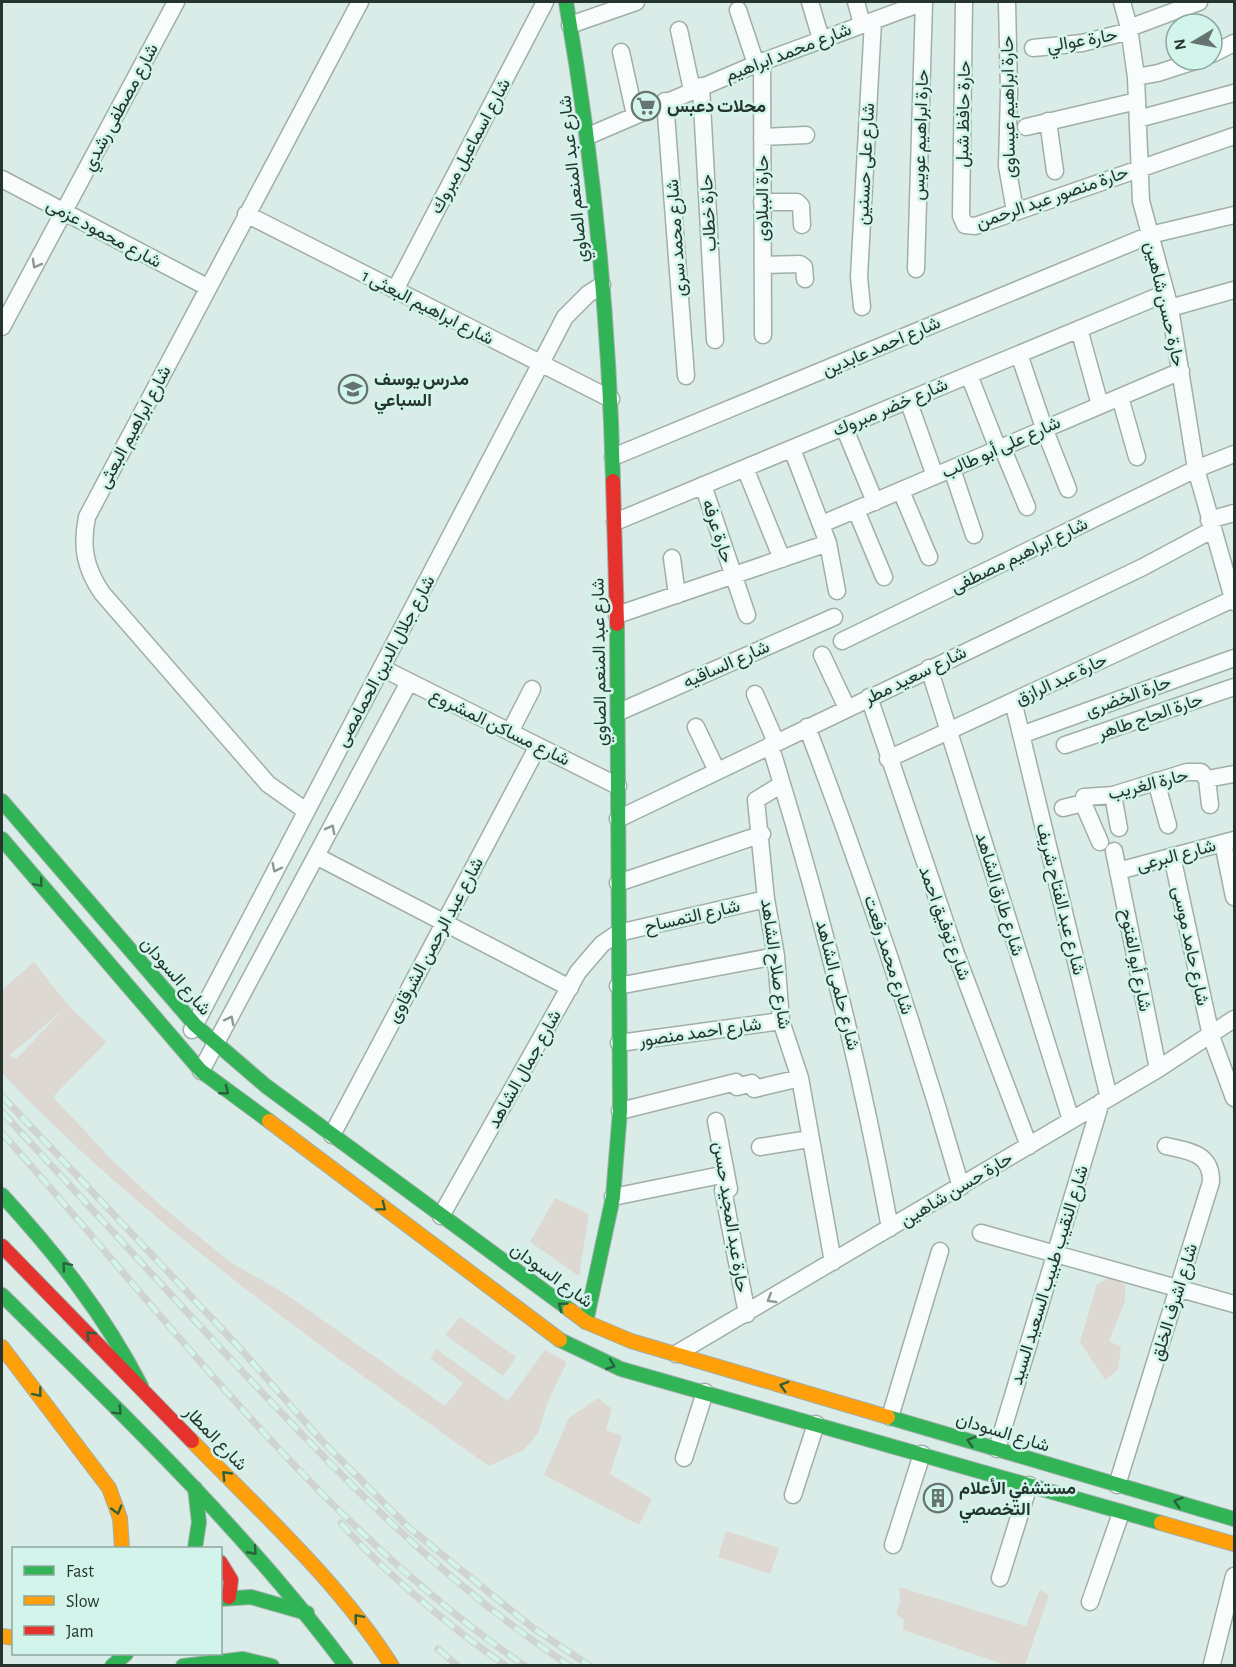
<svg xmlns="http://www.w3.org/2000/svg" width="1236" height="1667" viewBox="0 0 1236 1667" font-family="'Alegreya Sans',Vazirmatn,sans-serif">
<rect width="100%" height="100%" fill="#daece8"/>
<!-- green -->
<path fill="#ddd8d2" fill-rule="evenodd" d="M 34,962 L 68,1005 L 106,1042 L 53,1097 L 113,1161 L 159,1204 L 230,1262 L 284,1293 L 445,1406 L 463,1383 L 430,1358 L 436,1349 L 508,1401 L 545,1350 L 567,1362 L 548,1401 L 538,1433 L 524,1450 L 489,1466 C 319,1345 145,1224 2,1073 L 2,990 ZM 64,1009 L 16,1059 L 10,1056 L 10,1055 Z
M 555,1198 L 589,1214 L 579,1276 L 530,1242 Z
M 1112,1277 L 1125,1285 L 1125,1301 L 1109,1341 L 1121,1347 L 1118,1370 L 1105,1380 L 1080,1342 L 1097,1284 Z
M 460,1317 L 516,1357 L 503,1376 L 445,1335 Z
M 598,1398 L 612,1409 L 606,1430 L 622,1436 L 610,1474 L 652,1499 L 639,1525 L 544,1475 L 569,1418 Z
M 726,1531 L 779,1548 L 770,1574 L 718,1557 Z
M 899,1587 L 1026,1626 L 1040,1589 L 1049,1595 L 1025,1665 L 1006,1665 L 903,1630 L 904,1620 L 896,1614 L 900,1602 Z"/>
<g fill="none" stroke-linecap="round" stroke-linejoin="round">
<!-- street casing -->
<g stroke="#a0aeaa" stroke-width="19">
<path id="street" d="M 810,2 L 821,39
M 856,2 L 862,24
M 964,2 L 961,216 L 965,225 L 975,226 L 1234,136
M 1007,2 L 1009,92 L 1007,166 L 1015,211
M 1122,2 L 1129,28 L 1136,77 L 1141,201 L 1170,308 L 1196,469 L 1234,602
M 738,10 L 756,64
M 570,25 L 636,2
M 1129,28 L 1199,2
M 679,30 L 692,90
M 1033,48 L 1082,43 L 1130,31
M 621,52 L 635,115
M 1212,54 L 1234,43
M 762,61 L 763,335
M 1136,77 L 1158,73 L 1198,60
M 701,86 L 715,340
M 665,101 L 686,376
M 1138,119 L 1234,93
M 1048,121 L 1055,171
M 1026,127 L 1137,101
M 588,136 L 756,64 L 924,2
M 762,137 L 806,135
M 2,179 L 207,287
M 762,202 L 797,202 L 801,206 L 802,225
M 246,214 L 611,399
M 763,265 L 800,264 L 804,267 L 805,279
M 916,269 L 924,2
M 395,290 L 545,2
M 862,307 L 859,277 L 873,21
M 1170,308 L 1234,290
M 2,327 L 176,2
M 1079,329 L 1100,405
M 1019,354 L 1044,428 L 1068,489
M 969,375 L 998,449
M 1120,397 L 1137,457
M 908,400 L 935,476
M 844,427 L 875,502
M 1002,447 L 1027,507
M 792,449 L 828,543 L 837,591
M 613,457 L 1150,235 L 1234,215
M 745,468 L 782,559
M 952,469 L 974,535
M 703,485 L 747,615
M 901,491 L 929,557
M 856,510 L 884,577
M 1209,520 L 1234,513
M 615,522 L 1166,293
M 822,524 L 1181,371
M 672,558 L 677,595
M 617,615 L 828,543
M 842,641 L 1196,469 L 1234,454
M 822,655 L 847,708
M 382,668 L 618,786
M 929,668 L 1071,1120
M 755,694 L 776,742
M 869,697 L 956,954 L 1029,1146
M 1013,701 L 1109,1098
M 619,712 L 834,617
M 696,727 L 717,771
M 807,727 C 865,879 916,1031 961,1187
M 510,732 L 532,689
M 1021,735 L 1234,658
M 770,745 C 820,904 860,1065 890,1228
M 1065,745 L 1234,687
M 888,759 L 1233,599
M 1207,779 L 1210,805
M 1156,781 L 1168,825
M 782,784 L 756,800 L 766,899 L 776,956 L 781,1021 L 800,1078 L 833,1262
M 1113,795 L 1119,828
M 1083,803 L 1100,842
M 1063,808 L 1083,803 L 1084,797 L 1113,795 L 1187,772 L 1201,772 L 1207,779 L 1234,774
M 306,811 L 268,784 L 102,593 C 85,568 81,547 87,517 L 360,2
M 618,819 L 1143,567 L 1212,530
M 1223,843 L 1234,897
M 1114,851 L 1158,1069
M 316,856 L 570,988
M 1172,856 L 1211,1036 L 1234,1098
M 1118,871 L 1234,840
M 618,883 L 762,834
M 618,986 L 776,956
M 192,1030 L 565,317 L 588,294 L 602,285
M 619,1043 L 781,1021
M 201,1071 L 409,682
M 620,1111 L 736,1082 L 737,1087 L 752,1083 L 754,1089 L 800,1078
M 716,1121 L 729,1189 L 723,1190 L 747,1314
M 332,1135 L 538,746
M 760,1147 L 809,1139
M 613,1197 L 726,1174
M 441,1216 L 578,972 L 602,944 L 618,933 L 766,899
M 981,1233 L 1234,1304
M 676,1354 L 1158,1069 L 1234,1019
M 890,1417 L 940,1251
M 997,1449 L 1101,1102
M 684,1458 L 705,1392
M 1117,1485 L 1211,1182 C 1212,1153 1189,1151 1166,1146
M 793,1495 L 816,1424
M 893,1545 L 922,1454
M 1000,1578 L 1029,1485
M 1090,1602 L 1121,1513
M 1212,1664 L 1234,1576"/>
</g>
<!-- fast casing -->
<g stroke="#a0aeaa" stroke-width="16">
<path id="fast" d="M 566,2 C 594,161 609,320 613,481
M 2,801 L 195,1025 L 266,1086 L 570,1310
M 2,839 L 201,1071 L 269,1121
M 2,1195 C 56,1254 104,1314 141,1386
M 2,1295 C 123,1414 244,1530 346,1666
M 586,1322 L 613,1197 L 620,1111 L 617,624
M 560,1340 L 621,1369 L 1161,1523
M 888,1417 L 1234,1519
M 195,1488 L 199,1522 L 195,1548
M 220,1599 L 251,1597 L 307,1613
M 112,1666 L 126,1654
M 183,1666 L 243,1659 L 272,1666"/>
</g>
<!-- slow casing -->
<g stroke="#a0aeaa" stroke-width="16">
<path id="slow" d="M 269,1121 L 560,1340
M 570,1310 L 586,1322 L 631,1341 L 888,1417
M 2,1347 L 109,1488 L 120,1518 L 122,1548
M 192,1441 C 261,1512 339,1582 392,1666
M 1161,1523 L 1234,1544
M 2,1636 L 14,1638"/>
</g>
<!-- jam casing -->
<g stroke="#a0aeaa" stroke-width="16">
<path id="jam" d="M 613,481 L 617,624
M 2,1246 L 192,1441
M 220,1562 L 231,1580 L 229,1597"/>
</g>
<!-- street -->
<use href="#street" stroke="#f9fcfc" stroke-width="16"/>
<!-- fast -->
<use href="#fast" stroke="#30b455" stroke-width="14"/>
<!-- slow -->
<use href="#slow" stroke="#ff9f0a" stroke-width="14"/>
<!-- jam -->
<use href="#jam" stroke="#e5322d" stroke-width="14"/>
<!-- rail casing -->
<g stroke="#cfd4d3" stroke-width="7">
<path id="rail" d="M 2,1096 L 236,1344 L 323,1442 L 407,1526 L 533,1628 L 590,1666
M 2,1112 C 76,1192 150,1272 224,1352 C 333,1468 436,1578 570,1666
M 2,1133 C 167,1317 318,1524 525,1666
M 341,1523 C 383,1572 453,1629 506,1666
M 438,1649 L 458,1666"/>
</g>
<!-- rail -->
<use href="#rail" stroke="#d2f4eb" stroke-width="4.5" stroke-dasharray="14" stroke-linecap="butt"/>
</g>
<!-- one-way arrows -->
<defs><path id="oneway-chevron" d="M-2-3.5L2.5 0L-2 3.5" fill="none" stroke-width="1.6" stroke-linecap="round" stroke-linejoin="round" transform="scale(1.5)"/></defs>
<g stroke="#909896">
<use href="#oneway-chevron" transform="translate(36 264) rotate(119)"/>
<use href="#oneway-chevron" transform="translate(331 829) rotate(-62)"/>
<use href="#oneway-chevron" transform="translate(276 868) rotate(117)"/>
<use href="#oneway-chevron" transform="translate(230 1020) rotate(-63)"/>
<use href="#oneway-chevron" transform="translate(771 1299) rotate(149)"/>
</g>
<g stroke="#2a613d">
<use href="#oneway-chevron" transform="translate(39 883) rotate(50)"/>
<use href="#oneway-chevron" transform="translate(225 1091) rotate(38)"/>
<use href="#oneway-chevron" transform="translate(382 1207) rotate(37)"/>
<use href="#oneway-chevron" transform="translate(66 1266) rotate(-130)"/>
<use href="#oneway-chevron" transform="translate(562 1306) rotate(-143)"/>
<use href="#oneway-chevron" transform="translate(90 1335) rotate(-135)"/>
<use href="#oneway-chevron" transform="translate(611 1365) rotate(20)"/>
<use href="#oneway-chevron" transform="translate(784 1386) rotate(-164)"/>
<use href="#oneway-chevron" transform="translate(38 1393) rotate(52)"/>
<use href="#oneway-chevron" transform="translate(118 1411) rotate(45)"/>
<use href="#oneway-chevron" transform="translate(971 1441) rotate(-163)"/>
<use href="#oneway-chevron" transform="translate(226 1475) rotate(-134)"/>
<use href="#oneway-chevron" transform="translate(1178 1502) rotate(-164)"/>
<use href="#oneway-chevron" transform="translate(117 1510) rotate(74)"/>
<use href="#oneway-chevron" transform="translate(253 1551) rotate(48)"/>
<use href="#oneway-chevron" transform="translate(358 1618) rotate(-130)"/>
</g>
<!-- icons -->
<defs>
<g id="supermarket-ring" transform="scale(1.5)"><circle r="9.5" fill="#d2f4eb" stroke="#657470" stroke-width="1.5"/><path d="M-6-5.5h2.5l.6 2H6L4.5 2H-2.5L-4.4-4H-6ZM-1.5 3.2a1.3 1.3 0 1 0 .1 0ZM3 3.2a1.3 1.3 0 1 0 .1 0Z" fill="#657470"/></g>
<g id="school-ring" transform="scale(1.5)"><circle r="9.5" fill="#d2f4eb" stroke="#657470" stroke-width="1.5"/><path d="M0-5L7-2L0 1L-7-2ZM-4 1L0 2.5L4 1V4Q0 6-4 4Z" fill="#657470"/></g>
<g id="building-ring" transform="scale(1.5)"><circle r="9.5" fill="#d2f4eb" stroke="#657470" stroke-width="1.5"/><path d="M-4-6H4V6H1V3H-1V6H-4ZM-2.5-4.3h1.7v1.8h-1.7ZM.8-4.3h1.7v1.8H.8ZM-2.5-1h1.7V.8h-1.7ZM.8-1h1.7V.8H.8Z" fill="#657470"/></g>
</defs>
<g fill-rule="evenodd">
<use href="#supermarket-ring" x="646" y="106"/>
<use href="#school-ring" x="353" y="389"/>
<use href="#building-ring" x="938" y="1498"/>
</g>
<g text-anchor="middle" stroke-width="5" stroke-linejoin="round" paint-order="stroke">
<!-- street labels -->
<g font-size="18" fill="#263430" stroke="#d2f4eb">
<text transform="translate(1082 40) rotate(-10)" y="6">حارة عوالي</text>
<text transform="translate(788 52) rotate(-21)" y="6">شارع محمد ابراهيم</text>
<text transform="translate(120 107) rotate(-62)" y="6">شارع مصطفى رشدي</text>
<text transform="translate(1008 107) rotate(-91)" y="6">حارة ابراهيم عيساوى</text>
<text transform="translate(963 114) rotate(-89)" y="6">حارة حافظ شبل</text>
<text transform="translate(920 135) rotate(-88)" y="6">حارة ابراهيم عويس</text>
<text transform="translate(470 146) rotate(-62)" y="6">شارع اسماعيل مبروك</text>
<text transform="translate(865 164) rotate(-87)" y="6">شارع على حسنين</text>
<text transform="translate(573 179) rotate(-96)" y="6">شارع عبد المنعم الصاوي</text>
<text transform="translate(1052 197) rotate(-19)" y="6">حارة منصور عبد الرحمن</text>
<text transform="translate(762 198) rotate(-90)" y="6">حارة الببلاوى</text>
<text transform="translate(708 213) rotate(-93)" y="6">حارة خطاب</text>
<text transform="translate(104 233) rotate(28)" y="6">شارع محمود عزمى</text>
<text transform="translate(676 238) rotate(-94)" y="6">شارع محمد سرى</text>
<text transform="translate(1165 304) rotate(77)" y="6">حارة حسن شاهين</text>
<text transform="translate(428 307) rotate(27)" y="6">شارع ابراهيم البعثى 1</text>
<text transform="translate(881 346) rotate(-23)" y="6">شارع احمد عابدين</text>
<text transform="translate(890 407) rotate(-23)" y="6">شارع خضر مبروك</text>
<text transform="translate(134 427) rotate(-62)" y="6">شارع ابراهيم البعثى</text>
<text transform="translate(1001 447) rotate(-24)" y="6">شارع على أبو طالب</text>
<text transform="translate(718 531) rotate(72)" y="6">حارة عرفه</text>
<text transform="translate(1019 555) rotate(-26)" y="6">شارع ابراهيم مصطفى</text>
<text transform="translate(385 661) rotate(-62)" y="6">شارع جلال الدين الحمامصى</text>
<text transform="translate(599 662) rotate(-91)" y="6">شارع عبد المنعم الصاوي</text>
<text transform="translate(726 664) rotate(-24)" y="6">شارع الساقيه</text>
<text transform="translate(915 675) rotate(-26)" y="6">شارع سعيد مطر</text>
<text transform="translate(1061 679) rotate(-25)" y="6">حارة عبد الرازق</text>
<text transform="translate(1128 696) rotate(-20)" y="6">حارة الخضرى</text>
<text transform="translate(1150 716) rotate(-19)" y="6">حارة الحاج طاهر</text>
<text transform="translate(500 727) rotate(26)" y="6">شارع مساكن المشروع</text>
<text transform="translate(1148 784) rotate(-14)" y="6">حارة الغريب</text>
<text transform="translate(1176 855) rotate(-15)" y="6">شارع البرعى</text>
<text transform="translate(1000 894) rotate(73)" y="6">شارع طارق الشاهد</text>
<text transform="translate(1061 899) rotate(76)" y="6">شارع عبد الفتاح شريف</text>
<text transform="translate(692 916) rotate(-13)" y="6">شارع التمساح</text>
<text transform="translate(945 923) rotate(70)" y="6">شارع توفيق احمد</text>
<text transform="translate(435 940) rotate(-62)" y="6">شارع عبد الرحمن الشرقاوى</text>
<text transform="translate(1191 946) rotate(78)" y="6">شارع حامد موسى</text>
<text transform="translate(889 955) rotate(72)" y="6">شارع محمد رفعت</text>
<text transform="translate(1136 960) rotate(79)" y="6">شارع أبو الفتوح</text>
<text transform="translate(776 964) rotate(82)" y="6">شارع صلاح الشاهد</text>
<text transform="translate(176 976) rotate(49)" y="6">شارع السودان</text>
<text transform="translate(838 985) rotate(76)" y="6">شارع حلمى الشاهد</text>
<text transform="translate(700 1032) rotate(-8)" y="6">شارع احمد منصور</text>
<text transform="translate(524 1069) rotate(-61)" y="6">شارع جمال الشاهد</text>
<text transform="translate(956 1189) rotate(-31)" y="6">حارة حسن شاهين</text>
<text transform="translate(731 1217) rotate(81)" y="6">حارة عبد المجيد حسن</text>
<text transform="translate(552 1275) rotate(36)" y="6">شارع السودان</text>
<text transform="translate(1049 1275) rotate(-73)" y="6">شارع النقيب طبيب السعيد السيد</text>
<text transform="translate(1174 1302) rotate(-73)" y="6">شارع اشرف الخلق</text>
<text transform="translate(1003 1432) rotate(17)" y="6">شارع السودان</text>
<text transform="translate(216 1438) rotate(46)" y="6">شارع المطار</text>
</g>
<!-- poi labels -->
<g font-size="18" font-weight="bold" fill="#263430" stroke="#d2f4eb" text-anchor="start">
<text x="667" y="112">محلات دعبس</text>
<text x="374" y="385">مدرس يوسف<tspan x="374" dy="21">السباعي</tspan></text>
<text x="959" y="1494">مستشفي الأعلام<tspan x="959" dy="21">التخصصي</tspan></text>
</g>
</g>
<!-- border -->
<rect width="1236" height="1667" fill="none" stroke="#263430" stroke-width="6"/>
<!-- legend -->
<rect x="12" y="1547" width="210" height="108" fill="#d2f4eb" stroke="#8da7a0" stroke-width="1.5"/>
<rect x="24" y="1566" width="30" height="9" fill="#30b455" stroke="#8da7a0" stroke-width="1.5"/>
<text x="66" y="1577" font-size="18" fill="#263430">Fast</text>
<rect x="24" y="1596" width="30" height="9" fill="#ff9f0a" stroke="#8da7a0" stroke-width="1.5"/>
<text x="66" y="1607" font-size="18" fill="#263430">Slow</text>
<rect x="24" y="1626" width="30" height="9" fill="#e5322d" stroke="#8da7a0" stroke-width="1.5"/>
<text x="66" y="1637" font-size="18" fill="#263430">Jam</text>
<!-- north arrow -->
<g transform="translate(1194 42) rotate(260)"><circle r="28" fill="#d2f4eb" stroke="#8da7a0" stroke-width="1.5"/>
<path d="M0-4.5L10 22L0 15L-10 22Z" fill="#657470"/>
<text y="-9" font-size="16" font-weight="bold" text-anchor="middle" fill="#263430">N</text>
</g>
</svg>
